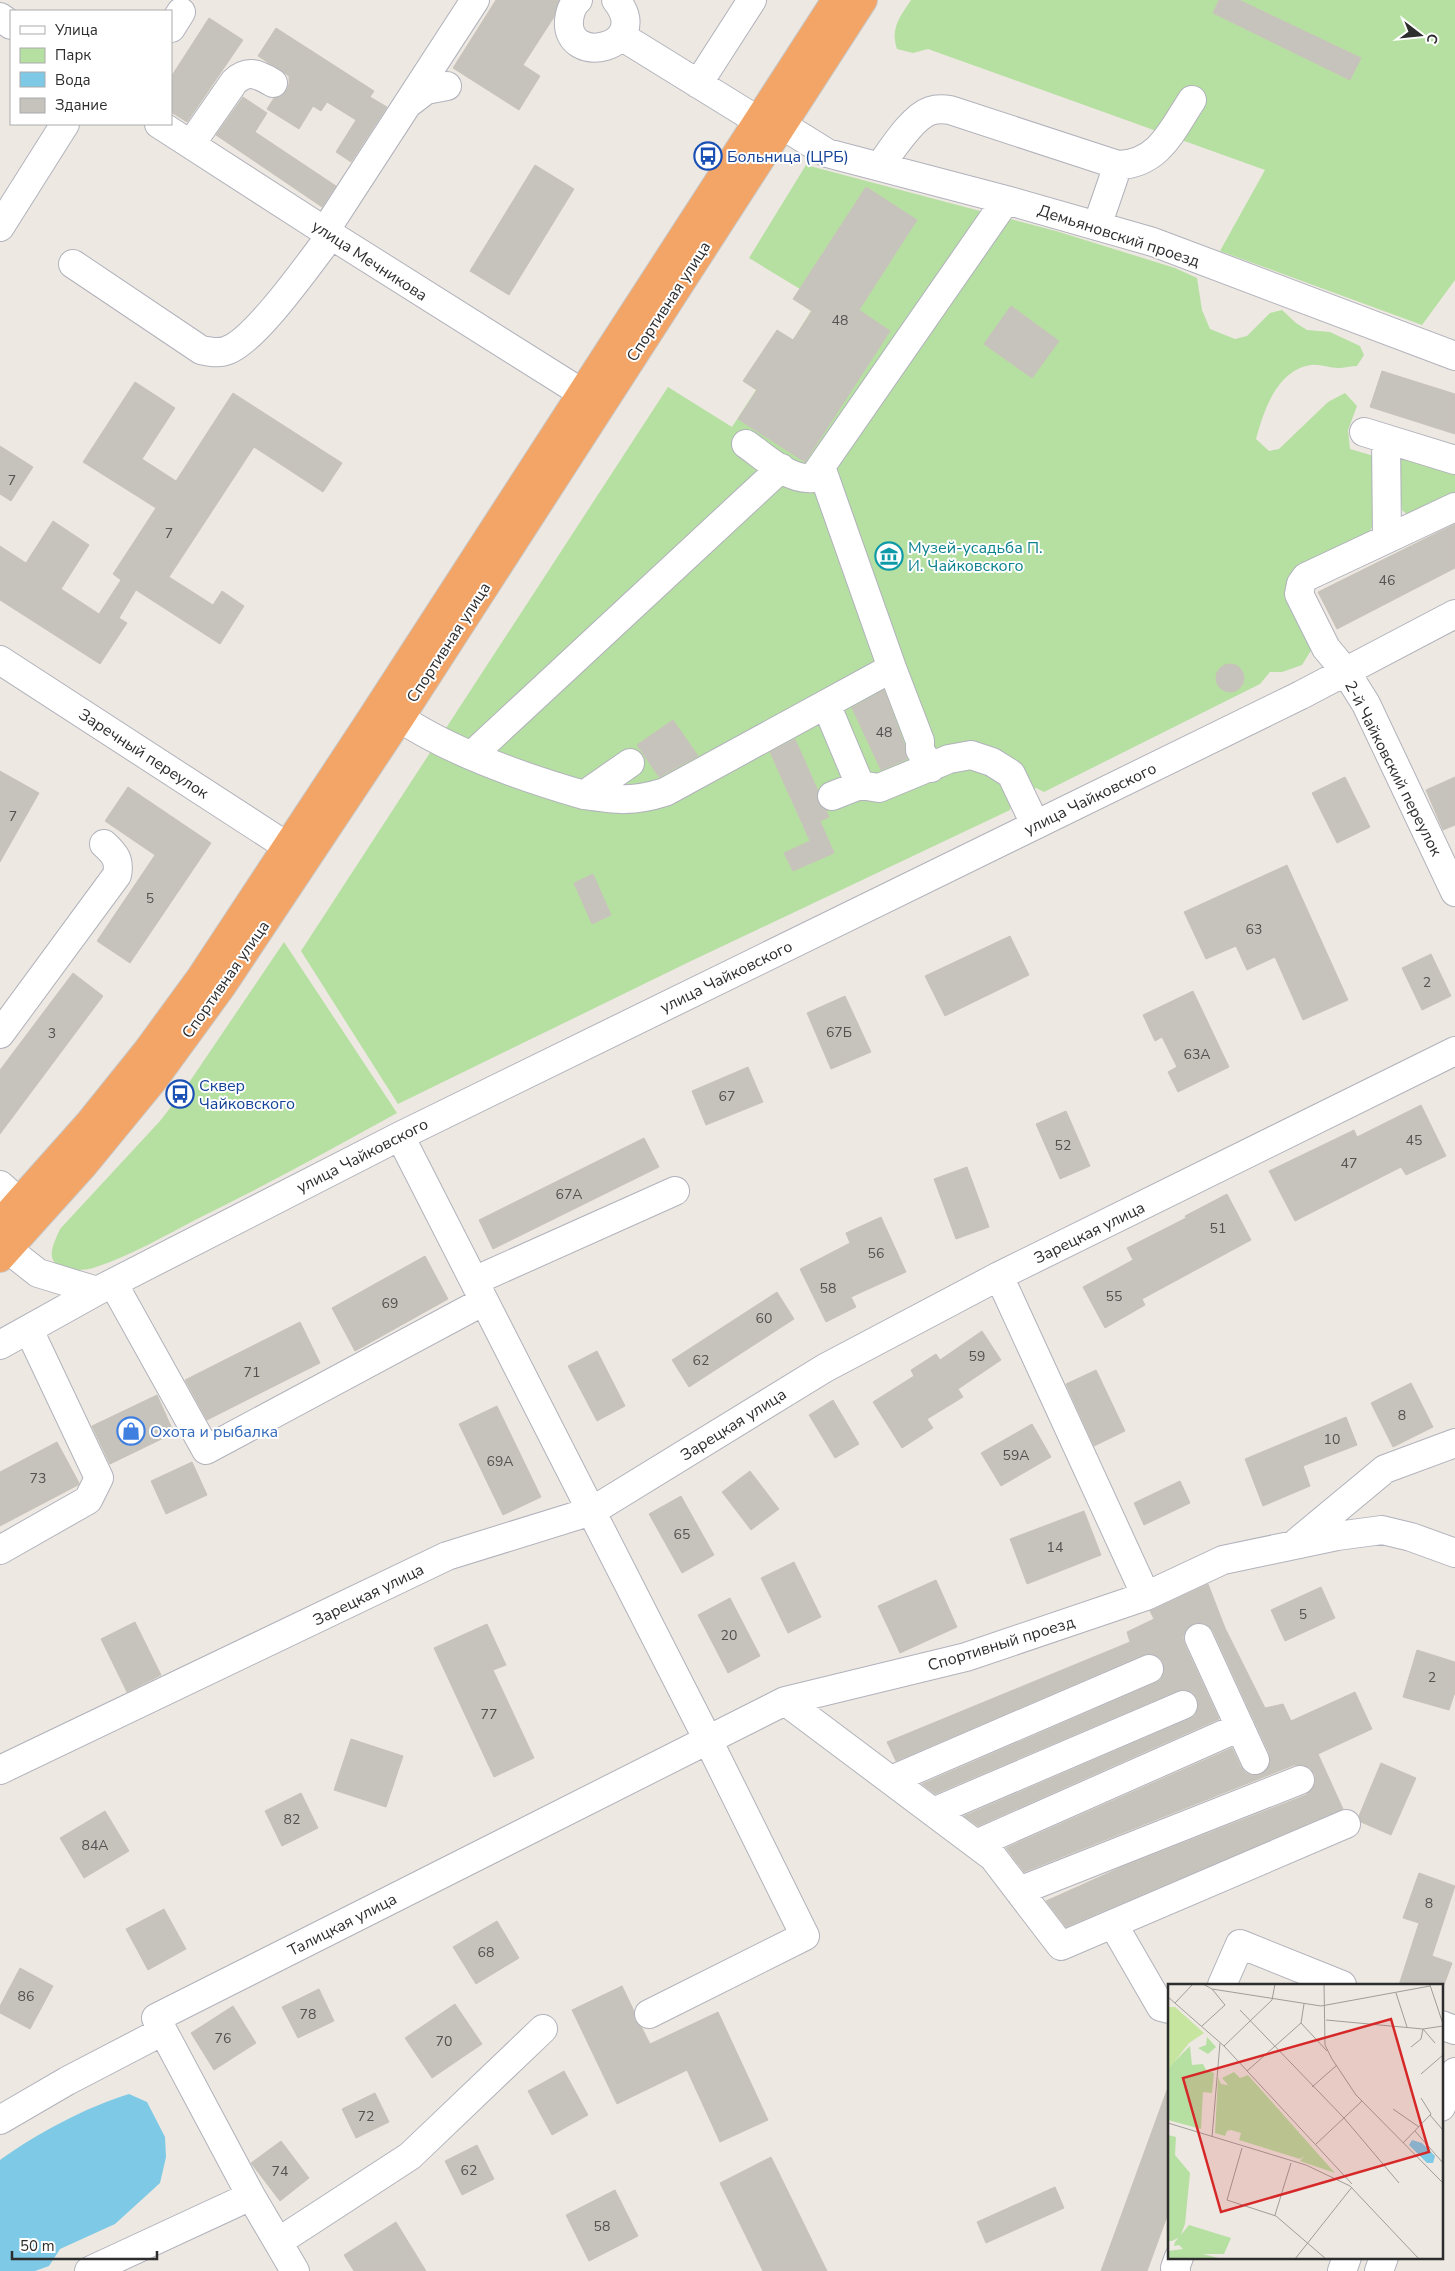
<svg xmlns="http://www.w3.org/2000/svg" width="1455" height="2271" viewBox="0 0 1455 2271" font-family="'Nunito Sans',sans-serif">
<rect width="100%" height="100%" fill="#ede8e1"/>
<!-- green -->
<path fill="#b6dfa2" d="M 911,0 L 1455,0 L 1455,280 L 1422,325 L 1220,251 L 1265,170 L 928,49 L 913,53 L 897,49 C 890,28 900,17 911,0 Z
M 806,165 L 1056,231 L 1175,268 L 1197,278 L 1202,310 L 1210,329 L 1235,339 L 1247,336 L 1270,313 L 1282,310 L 1296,323 L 1307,330 L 1330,332 L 1360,346 L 1364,355 L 1357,366 C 1351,366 1344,368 1338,368 C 1329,368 1320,364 1311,365 C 1277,370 1264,410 1256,439 L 1269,451 L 1279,449 L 1328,402 L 1345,393 L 1357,406 L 1348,430 L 1350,449 L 1374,456 C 1374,473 1380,516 1371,529 C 1361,544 1320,558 1303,566 L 1312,649 L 1302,665 L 1282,672 L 1270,672 L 1260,684 L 1044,792 L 1036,788 L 1012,800 L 1010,810 L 691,961 L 398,1104 L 301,951 L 668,387 L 732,427 L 756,390 L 743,381 L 777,330 L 793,340 L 811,311 L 793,299 L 800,289 L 749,258 Z
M 1400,455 L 1455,470 L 1455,497 L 1411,518 L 1402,510 L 1399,484 Z
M 284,942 L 397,1113 C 332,1149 266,1185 199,1218 C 166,1235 132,1255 96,1267 C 86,1271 65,1272 56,1264 C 46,1255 56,1239 60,1229 L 160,1121 L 184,1090 Z"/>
<!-- water -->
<path fill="#7dc9e6" d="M 129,2094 L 147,2102 L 165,2137 L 166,2157 L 160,2183 L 115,2224 L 60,2249 L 49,2266 L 35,2271 L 0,2271 L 0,2160 C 38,2133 84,2108 129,2094 Z"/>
<!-- building -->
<path fill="#c6c2bc" stroke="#c9c4ba" d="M 496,0 L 559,0 L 554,17 L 523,65 L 540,76 L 519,110 L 453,68 Z
M 1219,0 L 1239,0 L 1361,58 L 1350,80 L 1213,13 Z
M 209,18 L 243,40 L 187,122 L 171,112 L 171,77 Z
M 276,28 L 374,91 L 370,97 L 387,107 L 351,162 L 336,152 L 356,120 L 327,102 L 321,111 L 313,106 L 299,129 L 267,109 L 274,98 L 281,96 L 286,91 L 289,84 L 289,76 L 258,56 Z
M 243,97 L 267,113 L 255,132 L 336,186 L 322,207 L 216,135 Z
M 535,165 L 574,189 L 509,295 L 470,271 Z
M 866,187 L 917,220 L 859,310 L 890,331 L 805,462 L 738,419 L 757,390 L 743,381 L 777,330 L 793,340 L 812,311 L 793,299 Z
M 1011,306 L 1059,341 L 1032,378 L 984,344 Z
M 1382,371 L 1455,394 L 1455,434 L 1370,407 Z
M 135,382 L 175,408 L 142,459 L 176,481 L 233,393 L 342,463 L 323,492 L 254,447 L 169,577 L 213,605 L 222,591 L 244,606 L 220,644 L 136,590 L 119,618 L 127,623 L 100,664 L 0,600 L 0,546 L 26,563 L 53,521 L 89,545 L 61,589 L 99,614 L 121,580 L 113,574 L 156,508 L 83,462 Z
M 0,446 L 33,467 L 11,501 L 0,494 Z
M 1455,524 L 1455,568 L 1337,629 L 1318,592 Z
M1216 678a14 14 0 1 1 28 0a14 14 0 1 1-28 0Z
M 884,690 L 904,744 L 907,759 L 881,770 L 852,708 Z
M 673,720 L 698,756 L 659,777 L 637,745 Z
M 795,739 L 818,791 L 818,802 L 826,810 L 829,817 L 820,821 L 834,853 L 793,871 L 784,853 L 810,841 L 770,752 Z
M 0,771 L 39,793 L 0,862 Z
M 1345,777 L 1370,827 L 1337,843 L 1312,793 Z
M 1455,777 L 1455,825 L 1443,830 L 1426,790 Z
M 128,787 L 211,843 L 130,963 L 97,941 L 155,855 L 105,821 Z
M 1287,865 L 1348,1000 L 1303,1020 L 1275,957 L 1247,970 L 1236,946 L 1206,959 L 1184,912 Z
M 593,874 L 611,915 L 592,924 L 574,883 Z
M 1010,936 L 1029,975 L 945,1016 L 925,976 Z
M 1431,954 L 1451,996 L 1422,1010 L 1402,968 Z
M 73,973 L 103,996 L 0,1134 L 0,1070 Z
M 1193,991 L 1229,1067 L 1178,1092 L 1168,1072 L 1177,1067 L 1162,1037 L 1155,1041 L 1143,1015 Z
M 845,996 L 871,1052 L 831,1069 L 807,1013 Z
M 748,1067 L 763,1102 L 706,1125 L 692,1091 Z
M 1421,1105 L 1446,1156 L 1406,1175 L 1401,1167 L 1295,1221 L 1269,1171 L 1354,1130 L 1357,1137 Z
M 1066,1111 L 1090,1166 L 1060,1179 L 1036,1124 Z
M 644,1138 L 659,1167 L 493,1249 L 479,1220 Z
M 967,1167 L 989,1227 L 956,1239 L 934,1179 Z
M 1227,1194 L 1251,1240 L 1142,1299 L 1145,1305 L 1105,1328 L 1083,1287 L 1133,1260 L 1127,1248 L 1186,1218 L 1185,1216 Z
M 881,1217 L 906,1272 L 851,1297 L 856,1307 L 826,1322 L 800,1269 L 850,1243 L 846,1233 Z
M 425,1256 L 448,1299 L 355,1351 L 332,1308 Z
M 777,1292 L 794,1319 L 689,1387 L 672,1360 Z
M 300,1322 L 320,1363 L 207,1420 L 185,1380 Z
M 982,1331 L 1001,1360 L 958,1389 L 963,1397 L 927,1419 L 933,1428 L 902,1448 L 873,1402 L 914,1376 L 911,1370 L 936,1354 L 940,1360 Z
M 597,1351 L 625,1406 L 597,1421 L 568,1366 Z
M 1096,1370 L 1125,1431 L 1094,1446 L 1066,1384 Z
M 1411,1383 L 1433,1427 L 1393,1447 L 1371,1403 Z
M 157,1395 L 174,1433 L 110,1464 L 92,1426 Z
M 833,1400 L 859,1444 L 835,1458 L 809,1415 Z
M 497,1406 L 541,1497 L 503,1515 L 459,1424 Z
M 1346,1417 L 1357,1445 L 1303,1466 L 1310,1486 L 1263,1506 L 1245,1459 Z
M 1032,1424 L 1051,1457 L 1001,1486 L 981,1453 Z
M 57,1442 L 79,1483 L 78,1485 L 0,1526 L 0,1472 Z
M 192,1462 L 207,1495 L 166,1514 L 151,1481 Z
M 750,1471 L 779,1509 L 751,1530 L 722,1492 Z
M 1180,1481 L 1190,1503 L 1144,1525 L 1134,1503 Z
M 681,1496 L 714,1555 L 682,1573 L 649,1514 Z
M 1084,1511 L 1101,1555 L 1027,1584 L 1010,1539 Z
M 794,1562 L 821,1617 L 788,1633 L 761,1578 Z
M 936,1580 L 957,1627 L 900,1653 L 878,1606 Z
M 1208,1584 L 1225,1628 L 1265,1708 L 1283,1704 L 1291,1721 L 1355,1692 L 1372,1729 L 1318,1754 L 1343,1809 L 1066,1927 L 1046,1901 L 1124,1866 L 1306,1795 L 1312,1789 L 1315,1783 L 1315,1775 L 1310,1768 L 1303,1765 L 1294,1765 L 1024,1872 L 1006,1848 L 1232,1748 L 1241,1767 L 1246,1773 L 1253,1775 L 1261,1774 L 1267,1769 L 1270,1762 L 1269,1753 L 1213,1631 L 1208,1626 L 1201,1623 L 1193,1624 L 1187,1629 L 1183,1637 L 1185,1645 L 1219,1719 L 978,1826 L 964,1816 L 1189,1719 L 1195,1715 L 1198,1707 L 1197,1698 L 1192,1692 L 1185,1690 L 1177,1691 L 935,1794 L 922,1784 L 1155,1683 L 1161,1679 L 1164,1671 L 1163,1662 L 1159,1657 L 1151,1654 L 1143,1655 L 896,1761 L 887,1742 L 1130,1642 L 1127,1632 L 1154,1619 L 1150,1611 Z
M 1321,1587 L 1335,1618 L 1285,1641 L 1271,1610 Z
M 730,1598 L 760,1656 L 728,1673 L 698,1615 Z
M 135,1622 L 161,1675 L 127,1692 L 101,1639 Z
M 487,1624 L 506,1665 L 493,1670 L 534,1758 L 494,1777 L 434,1648 Z
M 1417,1650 L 1455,1662 L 1455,1692 L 1449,1710 L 1403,1697 Z
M 351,1739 L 403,1756 L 386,1807 L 334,1790 Z
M 1381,1763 L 1416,1778 L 1391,1835 L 1361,1822 L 1359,1816 Z
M 301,1793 L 318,1828 L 282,1846 L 265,1811 Z
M 105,1811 L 129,1851 L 84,1878 L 60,1838 Z
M 1419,1873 L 1455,1886 L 1432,1956 L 1452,1963 L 1444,1985 L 1399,1985 L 1419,1923 L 1403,1918 Z
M 164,1909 L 186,1949 L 148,1970 L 126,1929 Z
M 497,1921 L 519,1958 L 476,1984 L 453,1947 Z
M 20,1968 L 53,1986 L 30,2029 L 0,2013 L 0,2006 Z
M 622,1986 L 634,2011 L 635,2021 L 642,2028 L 650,2044 L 718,2012 L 768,2120 L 720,2142 L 687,2070 L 617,2104 L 572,2010 Z
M 319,1989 L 334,2021 L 298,2038 L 282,2007 Z
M 455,2004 L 482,2044 L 432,2078 L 405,2038 Z
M 233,2006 L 256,2043 L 214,2070 L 191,2033 Z
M 564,2071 L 588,2115 L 552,2135 L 528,2091 Z
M 1167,2090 L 1169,2090 L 1169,2211 L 1147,2271 L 1101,2271 Z
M 375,2093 L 389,2122 L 356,2138 L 342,2109 Z
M 281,2141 L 309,2178 L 280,2201 L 251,2163 Z
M 477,2145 L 494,2179 L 462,2195 L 445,2161 Z
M 771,2157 L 827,2271 L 763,2271 L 720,2183 Z
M 1055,2187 L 1064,2208 L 986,2243 L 977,2222 Z
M 615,2190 L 638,2236 L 589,2261 L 566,2215 Z
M 396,2222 L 426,2271 L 354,2271 L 344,2255 Z"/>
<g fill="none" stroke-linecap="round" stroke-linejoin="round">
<!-- minor casing -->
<g stroke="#b1b2bc" stroke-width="30">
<path id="minor" d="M 578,0 C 572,5 570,12 569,20 C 565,68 654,48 616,0
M 0,17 L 11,25
M 171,28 L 181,12
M 621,36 L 757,120
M 698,84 L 752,0
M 409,103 L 426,90 L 447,86
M 159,124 L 331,235 L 582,393
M 782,125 L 827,153 L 1006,200 L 1153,242 L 1455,356
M 191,144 L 234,82 C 248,69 258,74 273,83
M 880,166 C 891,151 912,117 930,111 C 936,109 943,109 950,110 L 1118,165 C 1159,164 1172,130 1192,100
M 1097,226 L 1118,165
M 0,227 L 65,124
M 325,231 L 475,0
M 73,264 L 201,350 C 210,352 219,354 228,350 C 256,340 311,261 331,235
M 1364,432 L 1455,460
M 1386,439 L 1387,538
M 746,444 C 765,457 789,481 813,478 L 1006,200
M 821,467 L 892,668 L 920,741 L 920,750 L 931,768
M 1455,507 L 1306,577 L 1301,584 L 1299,594 L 1326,648 L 1346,672 L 1366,704 L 1455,892
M 0,660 L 288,847
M 826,704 L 860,785 L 879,788 L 949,759 L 971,755 L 992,762 L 1011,774 L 1035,824
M 400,718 C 451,752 525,778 584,795 L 630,763
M 473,754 L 781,468
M 584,795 C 617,800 633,802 665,792 L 892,668
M 832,796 L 860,785
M 0,1034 L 117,875 C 120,860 115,854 104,844
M 400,1136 L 708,1740 L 805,1936 L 649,2014
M 0,1185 L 20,1203
M 0,1243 L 38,1273 L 97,1291
M 999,1276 L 1146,1596
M 474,1281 L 675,1191
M 113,1283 L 206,1450 L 484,1301
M 0,1345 L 97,1291 L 400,1136 L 1301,695 L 1455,614
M 1297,1542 L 1385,1469 L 1455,1443
M 0,1550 L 88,1500 L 99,1478 L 29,1330
M 1199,1638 L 1255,1760
M 785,1701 L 993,1857 L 1061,1946 L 1346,1824
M 0,1770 L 447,1556 L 592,1511 L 825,1368 L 999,1276 L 1455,1051
M 891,1780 L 1149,1669
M 933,1812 L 1183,1705
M 976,1844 L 1240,1727
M 1019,1891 L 1300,1780
M 1113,1924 L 1161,2007 L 1169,2009
M 1222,1985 L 1240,1944 L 1342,1985
M 1441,2025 L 1455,2030
M 163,2031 L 251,2196 L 295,2271
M 1441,2107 L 1455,2072
M 0,2120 L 67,2081 L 163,2031 L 156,2018 L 785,1701 L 966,1657 L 1146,1596 L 1223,1560 L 1337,1536 L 1382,1530 L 1411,1537 L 1455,1553
M 278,2242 L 410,2156 L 543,2029
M 89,2271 L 251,2196
M 1176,2271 L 1175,2268 L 1179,2257
M 1342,2271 L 1347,2257
M 1379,2271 L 1384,2257"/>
</g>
<!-- highway casing -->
<g stroke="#c8c8c8" stroke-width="30">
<path id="highway" d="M 0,1223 L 90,1122 L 147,1051 L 201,977 L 369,722 L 836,0
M 0,1258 L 82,1167 L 155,1078 L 222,986 L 400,718 L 863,0"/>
</g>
<!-- minor -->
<use href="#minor" stroke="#fff" stroke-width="28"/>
<!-- highway -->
<use href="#highway" stroke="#f2a567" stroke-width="28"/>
</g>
<!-- icons -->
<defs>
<g id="bus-ring" transform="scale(1.4375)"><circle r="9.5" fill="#fff" stroke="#1a4fb4" stroke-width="1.5"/><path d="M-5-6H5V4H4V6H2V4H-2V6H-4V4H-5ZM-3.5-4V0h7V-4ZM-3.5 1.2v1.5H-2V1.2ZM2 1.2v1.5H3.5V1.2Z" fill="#1a4fb4"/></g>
<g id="museum-ring" transform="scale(1.4375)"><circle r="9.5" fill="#fff" stroke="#0f9aa8" stroke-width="1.5"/><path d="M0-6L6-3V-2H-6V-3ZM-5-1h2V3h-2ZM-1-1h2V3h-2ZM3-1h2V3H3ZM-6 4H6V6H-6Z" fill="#0f9aa8"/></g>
<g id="shop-ring" transform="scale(1.4375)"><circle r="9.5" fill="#fff" stroke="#3f7fe0" stroke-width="1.5"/><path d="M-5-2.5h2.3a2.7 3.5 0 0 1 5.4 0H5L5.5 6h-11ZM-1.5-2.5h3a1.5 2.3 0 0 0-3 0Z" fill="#3f7fe0"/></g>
</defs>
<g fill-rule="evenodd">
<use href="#bus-ring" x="708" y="156"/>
<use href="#museum-ring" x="889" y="556"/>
<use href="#bus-ring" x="180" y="1094"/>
<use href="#shop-ring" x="131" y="1431"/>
</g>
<g text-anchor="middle" stroke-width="4" stroke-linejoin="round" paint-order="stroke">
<!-- number labels -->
<g font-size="14" fill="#535251">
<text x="840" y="325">48</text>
<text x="12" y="485">7</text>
<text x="169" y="538">7</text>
<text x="1387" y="585">46</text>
<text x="884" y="737">48</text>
<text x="13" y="821">7</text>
<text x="150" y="903">5</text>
<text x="1254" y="934">63</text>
<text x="1427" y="987">2</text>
<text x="839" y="1037">67Б</text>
<text x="52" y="1038">3</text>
<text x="1197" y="1059">63А</text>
<text x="727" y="1101">67</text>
<text x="1414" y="1145">45</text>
<text x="1063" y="1150">52</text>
<text x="1349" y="1168">47</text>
<text x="569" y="1199">67А</text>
<text x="1218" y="1233">51</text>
<text x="876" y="1258">56</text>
<text x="828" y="1293">58</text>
<text x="1114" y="1301">55</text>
<text x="390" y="1308">69</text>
<text x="764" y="1323">60</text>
<text x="977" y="1361">59</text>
<text x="701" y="1365">62</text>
<text x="252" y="1377">71</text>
<text x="1402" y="1420">8</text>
<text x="1332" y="1444">10</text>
<text x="1016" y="1460">59А</text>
<text x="500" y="1466">69А</text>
<text x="38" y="1483">73</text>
<text x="682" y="1539">65</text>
<text x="1055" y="1552">14</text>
<text x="1303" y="1619">5</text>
<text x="729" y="1640">20</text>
<text x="1432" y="1682">2</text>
<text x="489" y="1719">77</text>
<text x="292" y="1824">82</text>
<text x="95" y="1850">84А</text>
<text x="1429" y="1908">8</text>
<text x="486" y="1957">68</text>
<text x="26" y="2001">86</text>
<text x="308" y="2019">78</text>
<text x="223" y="2043">76</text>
<text x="444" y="2046">70</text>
<text x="366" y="2121">72</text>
<text x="469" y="2175">62</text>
<text x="280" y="2176">74</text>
<text x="602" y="2231">58</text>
</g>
<!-- transit labels -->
<g font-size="16" fill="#164399" stroke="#fff" text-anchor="start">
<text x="727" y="162">Больница (ЦРБ)</text>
<text x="199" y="1091">Сквер<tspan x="199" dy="18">Чайковского</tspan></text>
</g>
<!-- street labels -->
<g font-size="16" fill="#2d2d2d" stroke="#fff">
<text transform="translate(1119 235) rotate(18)" y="6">Демьяновский проезд</text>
<text transform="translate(370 260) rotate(33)" y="6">улица Мечникова</text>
<text transform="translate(668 301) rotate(-57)" y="6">Спортивная улица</text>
<text transform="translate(448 642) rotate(-57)" y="6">Спортивная улица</text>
<text transform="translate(144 753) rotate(33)" y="6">Заречный переулок</text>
<text transform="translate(1394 768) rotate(63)" y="6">2-й Чайковский переулок</text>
<text transform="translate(1090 798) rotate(-26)" y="6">улица Чайковского</text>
<text transform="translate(726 976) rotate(-26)" y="6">улица Чайковского</text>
<text transform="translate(225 979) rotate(-55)" y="6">Спортивная улица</text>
<text transform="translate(362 1155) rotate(-27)" y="6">улица Чайковского</text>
<text transform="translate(1089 1232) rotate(-26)" y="6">Зарецкая улица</text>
<text transform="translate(733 1424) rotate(-32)" y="6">Зарецкая улица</text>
<text transform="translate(368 1594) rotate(-26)" y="6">Зарецкая улица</text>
<text transform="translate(1001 1643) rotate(-17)" y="6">Спортивный проезд</text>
<text transform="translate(342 1924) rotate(-27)" y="6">Талицкая улица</text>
</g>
<!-- culture labels -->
<g font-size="16" fill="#0d838f" stroke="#fff" text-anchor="start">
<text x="908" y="553">Музей-усадьба П.<tspan x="908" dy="18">И. Чайковского</tspan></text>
</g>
<!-- shop labels -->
<g font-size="16" fill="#366cbe" stroke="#fff" text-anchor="start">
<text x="150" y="1437">Охота и рыбалка</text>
</g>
</g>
<!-- overview -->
<g transform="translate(1168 1984)">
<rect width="275" height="275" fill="#ede8e1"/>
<path d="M 39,53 L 48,63 L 40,70 L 30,64 L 38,61 ZM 22,62 L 24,81 L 35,80 L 38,86 L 46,89 L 44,109 L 35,108 L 33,145 L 0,136 L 0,84 ZM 66,88 L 72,94 L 80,91 L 167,189 L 132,177 L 136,172 L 132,175 L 71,156 L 73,149 L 63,146 L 59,147 L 57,152 L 47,149 L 50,93 L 53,100 L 60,101 L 54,94 ZM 0,151 L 8,153 L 7,171 L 22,189 L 17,240 L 12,253 L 4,257 L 0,257 ZM 21,241 L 63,254 L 56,270 L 35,270 L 54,275 L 0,275 L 0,267 L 15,265 L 11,261 L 6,262 L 7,258 Z" fill="#b6dfa2"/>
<path d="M 0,23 L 7,23 L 36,49 L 21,59 L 0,86 Z" fill="#c6e59f"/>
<path d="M 244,156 L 254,159 L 267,172 L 265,179 L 259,179 L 241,161 Z" fill="#7dc9e6"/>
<path fill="none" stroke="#a09d99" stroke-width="1" d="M 35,0 L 44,5 L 153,22 L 262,2M 156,0 L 157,61 L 164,75 L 188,111 L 275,199M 262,1 L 275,40M 228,9 L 239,43M 0,13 L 56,62 L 184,200M 7,19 L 25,0M 72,26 L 176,134 L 231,199M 158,36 L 255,45 L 275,42M 133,39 L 159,67M 34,42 L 57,21 L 44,5M 56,62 L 104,16 L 107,0M 243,63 L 253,55 L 255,45 L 267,59M 79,87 L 133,39 L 136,20M 253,90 L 275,71M 144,103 L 169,81M 225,125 L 251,143M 262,131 L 274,145M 0,139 L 138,181 L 182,202 L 251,275M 247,147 L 275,179M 44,153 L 52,59M 235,159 L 263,130 L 253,114M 147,161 L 194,117M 74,164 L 59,216 L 108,232 L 158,275M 107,231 L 123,179M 127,275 L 184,203"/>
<path fill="#d62828" fill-opacity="0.15" stroke="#d62828" stroke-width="2.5" d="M 223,35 L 261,168 L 53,228 L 15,94 Z"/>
<rect width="275" height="275" fill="none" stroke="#2d2d2d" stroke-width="2.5"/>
</g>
<!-- legend -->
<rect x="10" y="10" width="162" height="115" fill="#ffffff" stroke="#ababab"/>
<rect x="20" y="26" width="25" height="8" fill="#ffffff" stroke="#ababab"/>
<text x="55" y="35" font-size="15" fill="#2d2d2d">Улица</text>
<rect x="20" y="48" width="25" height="15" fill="#b6dfa2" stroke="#ababab"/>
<text x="55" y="60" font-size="15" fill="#2d2d2d">Парк</text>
<rect x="20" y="72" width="25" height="15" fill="#7dc9e6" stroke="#ababab"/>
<text x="55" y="85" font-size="15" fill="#2d2d2d">Вода</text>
<rect x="20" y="98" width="25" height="15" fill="#c6c2bc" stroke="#ababab"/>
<text x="55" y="110" font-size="15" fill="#2d2d2d">Здание</text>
<!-- north arrow -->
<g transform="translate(1420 35) rotate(106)" stroke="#ffffff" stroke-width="4" paint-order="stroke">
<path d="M0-4L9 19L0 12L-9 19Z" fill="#2d2d2d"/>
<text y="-8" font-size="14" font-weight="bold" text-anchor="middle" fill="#2d2d2d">С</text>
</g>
<!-- scale -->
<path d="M12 2251v8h145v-8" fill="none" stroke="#2d2d2d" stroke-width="2.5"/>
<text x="20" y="2251" font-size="15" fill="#2d2d2d" stroke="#ffffff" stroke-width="4" paint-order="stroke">50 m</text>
</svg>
